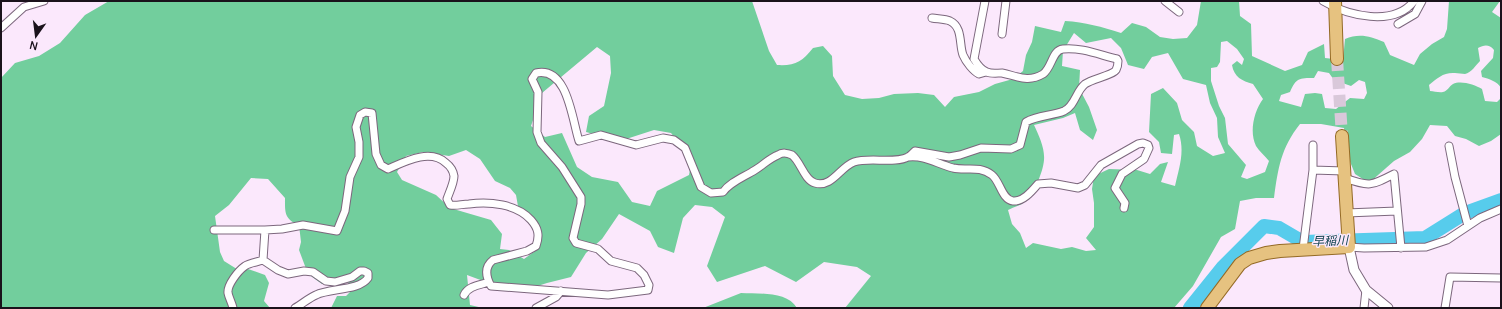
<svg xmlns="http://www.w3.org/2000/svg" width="1502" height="309" viewBox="0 0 1502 309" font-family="Manrope,'Noto Sans JP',sans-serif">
<rect width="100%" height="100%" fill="#fbe8fc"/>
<!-- forest -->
<path fill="#72ce9d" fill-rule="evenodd" d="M 109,1 L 752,1 L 769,51 L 777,65 C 795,66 802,62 813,48 L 823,46 L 832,56 L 833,76 L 845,95 L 862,99 L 879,98 L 894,94 L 918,93 L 934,95 L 945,107 L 954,97 L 979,92 L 995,84 L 1013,79 L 1023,71 L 1026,55 L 1032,42 L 1035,26 L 1061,32 L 1065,21 C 1085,22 1102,27 1121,33 L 1132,23 L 1146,27 L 1160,37 L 1173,39 L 1187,38 L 1197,25 L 1201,1 L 1239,1 L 1240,16 L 1251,24 L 1252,56 L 1285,71 L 1302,65 L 1308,52 L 1324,44 L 1325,58 L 1343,60 L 1345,39 C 1359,33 1370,36 1384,42 L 1390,55 L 1414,65 L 1420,54 L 1432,44 L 1444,37 L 1447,29 L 1449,1 L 1500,1 L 1492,12 L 1501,18 L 1501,88 C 1497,81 1489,79 1482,77 L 1481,71 L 1493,58 L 1494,50 C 1489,44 1484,45 1478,48 L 1480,61 C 1476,65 1471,73 1465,74 C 1462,74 1458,73 1455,73 C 1444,72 1437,78 1429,85 L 1430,91 C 1434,91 1439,93 1443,92 C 1448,91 1449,86 1453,84 C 1461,80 1475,85 1482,89 L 1485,101 L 1497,102 L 1501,98 L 1501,134 L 1491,141 L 1479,146 L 1466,139 L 1455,136 L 1447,126 L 1430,125 L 1422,139 L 1410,152 L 1394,161 L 1369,183 L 1355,174 L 1349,159 L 1344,128 L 1321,124 L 1300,124 C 1281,148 1278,168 1274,198 L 1256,198 L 1240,201 L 1235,229 L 1221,237 L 1193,286 L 1174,308 L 845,308 L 871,276 L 857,267 L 824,262 L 796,282 L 765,266 L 717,282 L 707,266 L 725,217 L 712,207 L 695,205 L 683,218 L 674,253 L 658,247 L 650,231 L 619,214 L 602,239 L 586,253 L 571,277 L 547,283 L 525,290 L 502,288 L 467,275 L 470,305 L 483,308 L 331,308 L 337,296 L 346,296 L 352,290 L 348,282 L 322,284 L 308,274 L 299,250 L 301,242 L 299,225 C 284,219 285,212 285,198 L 268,179 L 251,178 L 229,205 L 215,216 L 220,252 L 224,261 L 240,271 L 248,269 L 265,275 L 269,283 L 264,301 L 270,308 L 1,308 L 1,78 L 15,63 L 39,56 L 60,43 L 85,15 ZM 1074,33 L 1086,43 L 1111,38 L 1121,48 L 1128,65 L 1144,69 L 1152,57 L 1168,53 L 1183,79 L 1206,85 L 1210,103 L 1217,118 L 1218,137 L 1225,153 L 1213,156 L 1197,146 L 1194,132 L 1182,120 L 1177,103 L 1163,88 L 1151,94 L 1149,132 L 1159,142 L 1161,153 L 1172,154 L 1174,135 L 1179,134 C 1185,152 1179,168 1175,186 L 1161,182 L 1168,162 L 1160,164 L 1150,174 L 1137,170 L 1109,169 L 1094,176 L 1092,189 L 1094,203 L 1094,227 L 1086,238 L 1096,250 L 1086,251 L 1072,247 L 1061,249 L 1033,243 L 1026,248 L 1020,233 L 1012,224 L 1008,210 C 1012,208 1018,206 1022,204 C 1033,196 1043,173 1044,160 C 1045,148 1039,136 1034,125 L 1063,118 L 1075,113 L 1080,130 L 1093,140 L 1097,130 L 1089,107 L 1079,88 L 1080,70 L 1062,66 L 1063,51 ZM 1227,41 L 1237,49 L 1244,59 L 1242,65 L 1237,61 L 1232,65 C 1234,77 1242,81 1253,84 L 1263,99 C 1254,111 1249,132 1256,146 C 1259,151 1265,156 1269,161 L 1265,172 L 1247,179 L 1241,177 L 1246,165 L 1228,144 L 1225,118 L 1219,106 L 1211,81 L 1211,68 L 1217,67 L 1220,62 L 1221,42 ZM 597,47 L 610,56 L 611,73 L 604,106 L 589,116 L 586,132 L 620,141 L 654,130 L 671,133 L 692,159 L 689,175 L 657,191 L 650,206 L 632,202 L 618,182 L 592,177 L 577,167 L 562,133 L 545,137 L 531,126 L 542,93 ZM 1318,71 L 1329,73 L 1334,80 L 1351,86 L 1359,80 L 1365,82 L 1367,93 L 1364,99 L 1350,98 L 1336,109 L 1325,108 L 1322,94 L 1315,93 L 1305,94 L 1301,107 L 1279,101 L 1281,95 L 1290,92 C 1296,78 1299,78 1314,78 ZM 466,150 L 480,159 L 495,181 L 510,188 L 516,195 L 519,212 L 535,231 L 539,240 L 538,249 L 524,259 L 509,250 L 500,249 L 502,234 L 491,220 L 450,208 L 436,195 L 402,180 L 397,172 L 406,156 L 423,152 L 449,156 Z
M 741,293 C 758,294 787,291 797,308 L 703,308 Z"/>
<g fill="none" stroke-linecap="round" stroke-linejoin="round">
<!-- river -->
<path stroke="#57ccec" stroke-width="14" d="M 1190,308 L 1223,267 L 1264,226 L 1279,228 L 1303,242 L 1425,238 L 1465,213 L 1501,200"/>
<!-- primary-tunnel -->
<path stroke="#d9c8da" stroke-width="12" stroke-dasharray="12 6" stroke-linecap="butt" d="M 1337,59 L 1342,136"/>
<!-- minor casing -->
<g stroke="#7c677d" stroke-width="9">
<path id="minor" d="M 1165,1 L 1179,12
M 1323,1 C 1348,16 1394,27 1414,1
M 932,18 C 937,19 945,19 950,21 C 963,27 959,45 963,55 C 966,62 973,71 979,74 L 986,72
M 1398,24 L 1415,14 L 1422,1
M 1,28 L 24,7 L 44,1
M 1002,34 L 1006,1
M 1449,146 L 1455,177 L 1468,226
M 908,157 C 925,155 937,164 953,168 C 967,171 979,165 992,175 C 1000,181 1002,200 1013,201 C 1023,202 1032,191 1038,184 L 1051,183 L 1078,188 L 1085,185 L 1101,165 L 1138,144 L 1143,143 L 1148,145 L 1149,148 L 1144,159 L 1122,174 L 1115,188 L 1125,203 L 1124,208
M 1313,170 L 1344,171
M 1345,178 C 1369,187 1371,186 1394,174 L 1401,248
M 1346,213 L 1397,211
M 214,230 L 265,230
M 1349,247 L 1364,248 L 1426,247 L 1447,240 L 1480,218 L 1501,209
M 1303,249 L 1313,170 L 1313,145
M 263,260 L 278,270 L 288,274 L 304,271 L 313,272 L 326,281 L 335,282 L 352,277 L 360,271 L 364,271 L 368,273 L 368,278 C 359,291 330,288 316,295 C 309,298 302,304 295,308
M 464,295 C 468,286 480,285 489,282
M 233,308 C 232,303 229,298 228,293 C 227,285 238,271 245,266 C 249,263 257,262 263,260 L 265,230 L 282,229 L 303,225 L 337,231 L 345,211 L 350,177 L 359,157 L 359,142 L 356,127 L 360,115 L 365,112 L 372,113 L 376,154 L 381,165 L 388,169 C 404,162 430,148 446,163 C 450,166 453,170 454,176 C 454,183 449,193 447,199 L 450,205 C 457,206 462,204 469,204 C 489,201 517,204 531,220 C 538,228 540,235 536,246 L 527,251 L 493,260 C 484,267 486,277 491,286 L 608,295 L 648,290 L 649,285 L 644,275 L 637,268 L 611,261 L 598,249 L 576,243 L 573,238 L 581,204 L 581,197 L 562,167 L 541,143 L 537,132 L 538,92 L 532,79 L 536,73 C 568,66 572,120 579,141 L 601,135 L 636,145 L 663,138 L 674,140 L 685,148 L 701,187 L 711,193 L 723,192 C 730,182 744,177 755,170 C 763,165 770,158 778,155 C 782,152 788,153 792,155 C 801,162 804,180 815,183 C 832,188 840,167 854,162 C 869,157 895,164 908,157 C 910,156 913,153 915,151 L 949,157 L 960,155 L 981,148 L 1011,149 L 1020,145 L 1026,122 C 1038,115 1052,116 1064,111 C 1075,106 1076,91 1085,84 C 1092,79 1113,75 1116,70 C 1117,68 1118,64 1118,61 L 1117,59 C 1100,55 1081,47 1063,49 C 1052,50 1052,68 1043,74 C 1028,83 1017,76 1002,73 C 997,73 991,74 987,72 C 981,70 977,64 974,59 L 985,1
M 536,308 L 556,297 L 561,291
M 1364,308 L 1366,290
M 1445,308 L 1450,277 L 1501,278"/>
</g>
<!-- tertiary casing -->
<g stroke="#7c677d" stroke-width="11">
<path id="tertiary" d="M 1349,247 L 1354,270 L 1366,290 L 1388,308"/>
</g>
<!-- primary casing -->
<g stroke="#946a25" stroke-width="14">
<path id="primary" d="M 1335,1 L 1337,59
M 1207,308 L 1240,264 L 1249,258 L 1266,253 L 1280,251 L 1349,247 L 1342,136"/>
</g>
<!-- minor -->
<use href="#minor" stroke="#fff" stroke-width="7"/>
<!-- tertiary -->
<use href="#tertiary" stroke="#fff" stroke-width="9"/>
<!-- primary -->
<use href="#primary" stroke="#e6c280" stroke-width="12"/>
</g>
<g text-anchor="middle" stroke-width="3" stroke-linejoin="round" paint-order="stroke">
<!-- water labels -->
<g font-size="12" font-style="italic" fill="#0d424f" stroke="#fbe8fc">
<text transform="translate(1330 241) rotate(-2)" y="4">早稲川</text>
</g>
</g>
<!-- border -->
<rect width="1502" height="309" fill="none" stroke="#1a121b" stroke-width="4"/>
<!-- north arrow -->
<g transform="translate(36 36) rotate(194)" stroke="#fbe8fc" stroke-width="3" paint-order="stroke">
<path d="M0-3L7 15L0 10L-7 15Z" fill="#1a121b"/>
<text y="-6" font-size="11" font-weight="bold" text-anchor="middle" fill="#1a121b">N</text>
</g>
</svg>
